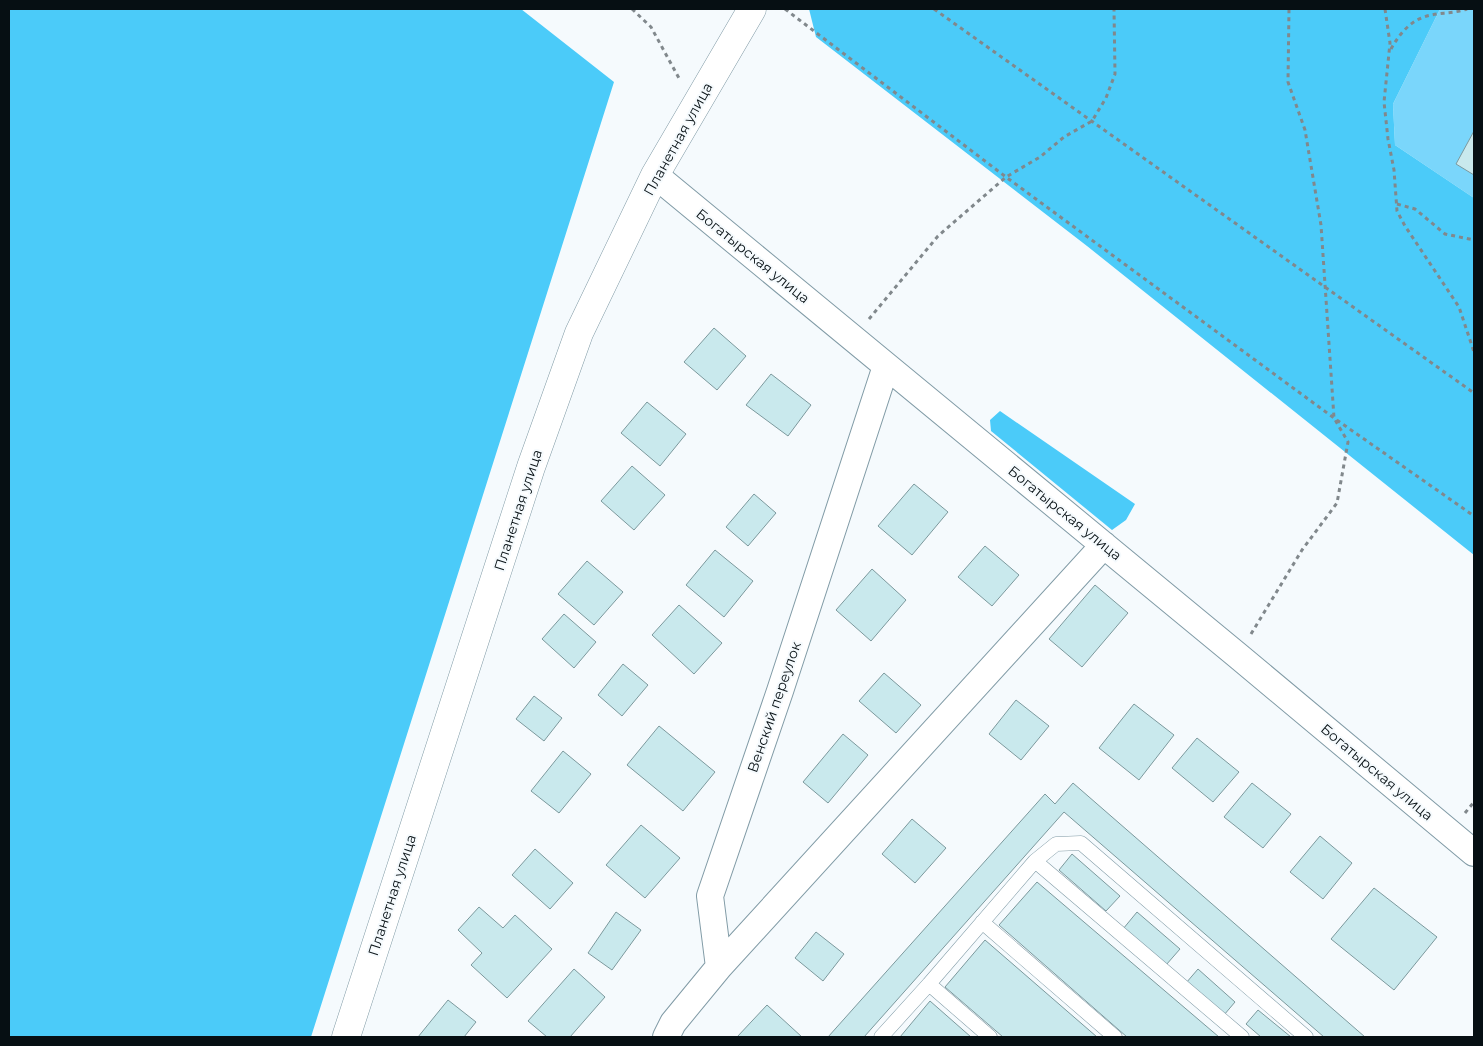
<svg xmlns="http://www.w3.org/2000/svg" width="1483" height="1046" viewBox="0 0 1483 1046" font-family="Montserrat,sans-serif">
<rect width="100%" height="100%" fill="#f5fafd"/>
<!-- green -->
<path fill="#7ad6fb" d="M 1440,9 L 1474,9 L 1474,198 L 1395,145 L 1393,104 Z"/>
<!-- forest -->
<path fill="#4bcbf9" d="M 9,9 L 521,9 L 614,82 L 311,1037 L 9,1037 Z
M 809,9 L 1440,9 L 1393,104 L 1395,145 L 1474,198 L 1474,555 L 1087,246 L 816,37 Z
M 1000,411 L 1135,504 L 1126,520 L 1112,530 L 991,431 L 990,420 Z"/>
<!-- building -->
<path fill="#c9e9ed" stroke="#7c999d" d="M 1474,131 L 1474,175 L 1456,164 Z
M 714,328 L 746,356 L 717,390 L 684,362 Z
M 771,374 L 811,405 L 788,436 L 746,405 Z
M 647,402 L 686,434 L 660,466 L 621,433 Z
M 632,466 L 665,495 L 634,530 L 601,501 Z
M 914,484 L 948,512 L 912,555 L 878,526 Z
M 754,494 L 776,513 L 748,546 L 726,527 Z
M 985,546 L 1019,575 L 992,606 L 958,577 Z
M 715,550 L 753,581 L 724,617 L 686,585 Z
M 587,561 L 623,592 L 594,625 L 558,594 Z
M 872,569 L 906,600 L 871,641 L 836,610 Z
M 1095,585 L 1128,613 L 1082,667 L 1049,639 Z
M 679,605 L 722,643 L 694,674 L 652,635 Z
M 564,614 L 596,642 L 574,668 L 542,639 Z
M 623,664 L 648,685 L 622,716 L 598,695 Z
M 884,673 L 921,705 L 896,733 L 859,701 Z
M 534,696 L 562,718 L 544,741 L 516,719 Z
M 1016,700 L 1049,726 L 1021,760 L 989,734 Z
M 1134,704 L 1174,735 L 1139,780 L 1099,748 Z
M 659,726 L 715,772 L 683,811 L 627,765 Z
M 843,734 L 868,755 L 828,803 L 803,782 Z
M 1197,738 L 1239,772 L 1213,802 L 1172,768 Z
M 563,751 L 591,774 L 559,813 L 531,791 Z
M 1073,783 L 1365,1037 L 1324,1037 L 1064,812 L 864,1037 L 828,1037 L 1045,794 L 1055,804 Z
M 1252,783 L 1291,814 L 1263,848 L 1224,817 Z
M 912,819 L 946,848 L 915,883 L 882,854 Z
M 641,825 L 680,858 L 645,898 L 606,865 Z
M 1320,836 L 1352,863 L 1323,899 L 1290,872 Z
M 535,849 L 573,883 L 550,909 L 512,875 Z
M 1072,854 L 1120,896 L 1106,911 L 1059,870 Z
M 1037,882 L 1219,1037 L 1127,1037 L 999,925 Z
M 1374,888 L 1437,937 L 1394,990 L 1331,939 Z
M 479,907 L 503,928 L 515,915 L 552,949 L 507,998 L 471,965 L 482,953 L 458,930 Z
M 616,912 L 641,930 L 612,970 L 588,953 Z
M 1137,912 L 1180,949 L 1166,965 L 1123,929 Z
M 816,932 L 844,954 L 823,981 L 795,958 Z
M 985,940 L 1097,1037 L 1003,1037 L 945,987 Z
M 574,969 L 605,997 L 570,1037 L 547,1037 L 528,1021 Z
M 1198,969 L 1235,1002 L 1224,1015 L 1186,983 Z
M 448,1000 L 476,1022 L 464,1037 L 418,1037 Z
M 930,1001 L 971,1037 L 900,1037 Z
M 767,1005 L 802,1037 L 737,1037 Z
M 1258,1010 L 1291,1037 L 1261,1037 L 1246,1024 Z"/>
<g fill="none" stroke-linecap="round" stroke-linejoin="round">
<!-- service casing -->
<g stroke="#819ba6" stroke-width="15">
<path id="service" d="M 1035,861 L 1242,1037
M 982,922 L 1115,1037
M 929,984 L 990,1037
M 881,1037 L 929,984 L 1035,861 L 1056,844 L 1081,843 L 1306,1037"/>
</g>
<!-- minor casing -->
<g stroke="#819ba6" stroke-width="28">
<path id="minor" d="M 655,175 L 1237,655 L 1474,853
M 719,967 L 1104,545
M 666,1037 L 673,1023 L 719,967 L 710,896 L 780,691 L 886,366"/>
</g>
<!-- secondary casing -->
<g stroke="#819ba6" stroke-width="29">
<path id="secondary" d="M 346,1037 L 531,467 L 579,333 L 655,175 L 752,9"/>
</g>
<!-- path -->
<path stroke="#81888c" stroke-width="3" stroke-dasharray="4 4" stroke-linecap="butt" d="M 632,9 L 651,27 L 680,80
M 785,9 L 1006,177 L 1334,418 L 1474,516
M 934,9 L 1474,393
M 1385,9 L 1390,43 L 1384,102 L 1388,139 L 1394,170 L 1397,211 L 1405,226 L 1459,307 L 1474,352
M 1391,49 C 1398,36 1409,22 1424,17 C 1438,12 1453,14 1467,9
M 1397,204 L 1415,209 L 1445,234 L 1474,240
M 869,319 L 938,236 L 1006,177 L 1040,157 L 1064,137 L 1092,121 L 1106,98 L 1115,74 L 1114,9
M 1251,634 L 1302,550 L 1337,503 L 1348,442 L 1334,418 L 1321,225 L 1305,130 L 1288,82 L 1289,9
M 1465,813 L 1474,802"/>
<!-- service -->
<use href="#service" stroke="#fff" stroke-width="14"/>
<!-- minor -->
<use href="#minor" stroke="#fff" stroke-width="26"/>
<!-- secondary -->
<use href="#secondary" stroke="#fff" stroke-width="28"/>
</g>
<g text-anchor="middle" stroke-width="4" stroke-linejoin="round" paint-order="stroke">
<!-- street labels -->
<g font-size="14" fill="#060f13" stroke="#f5fafd">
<text transform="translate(678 139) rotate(-61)" y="5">Планетная улица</text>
<text transform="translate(753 256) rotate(39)" y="5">Богатырская улица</text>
<text transform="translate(518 510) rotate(-72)" y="5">Планетная улица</text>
<text transform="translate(1065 513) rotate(39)" y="5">Богатырская улица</text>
<text transform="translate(774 707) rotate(-71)" y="5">Венский переулок</text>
<text transform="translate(1377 772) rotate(40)" y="5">Богатырская улица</text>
<text transform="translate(392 895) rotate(-72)" y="5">Планетная улица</text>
</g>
</g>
<!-- border -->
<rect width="1483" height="1046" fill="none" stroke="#060f13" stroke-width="20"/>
</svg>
